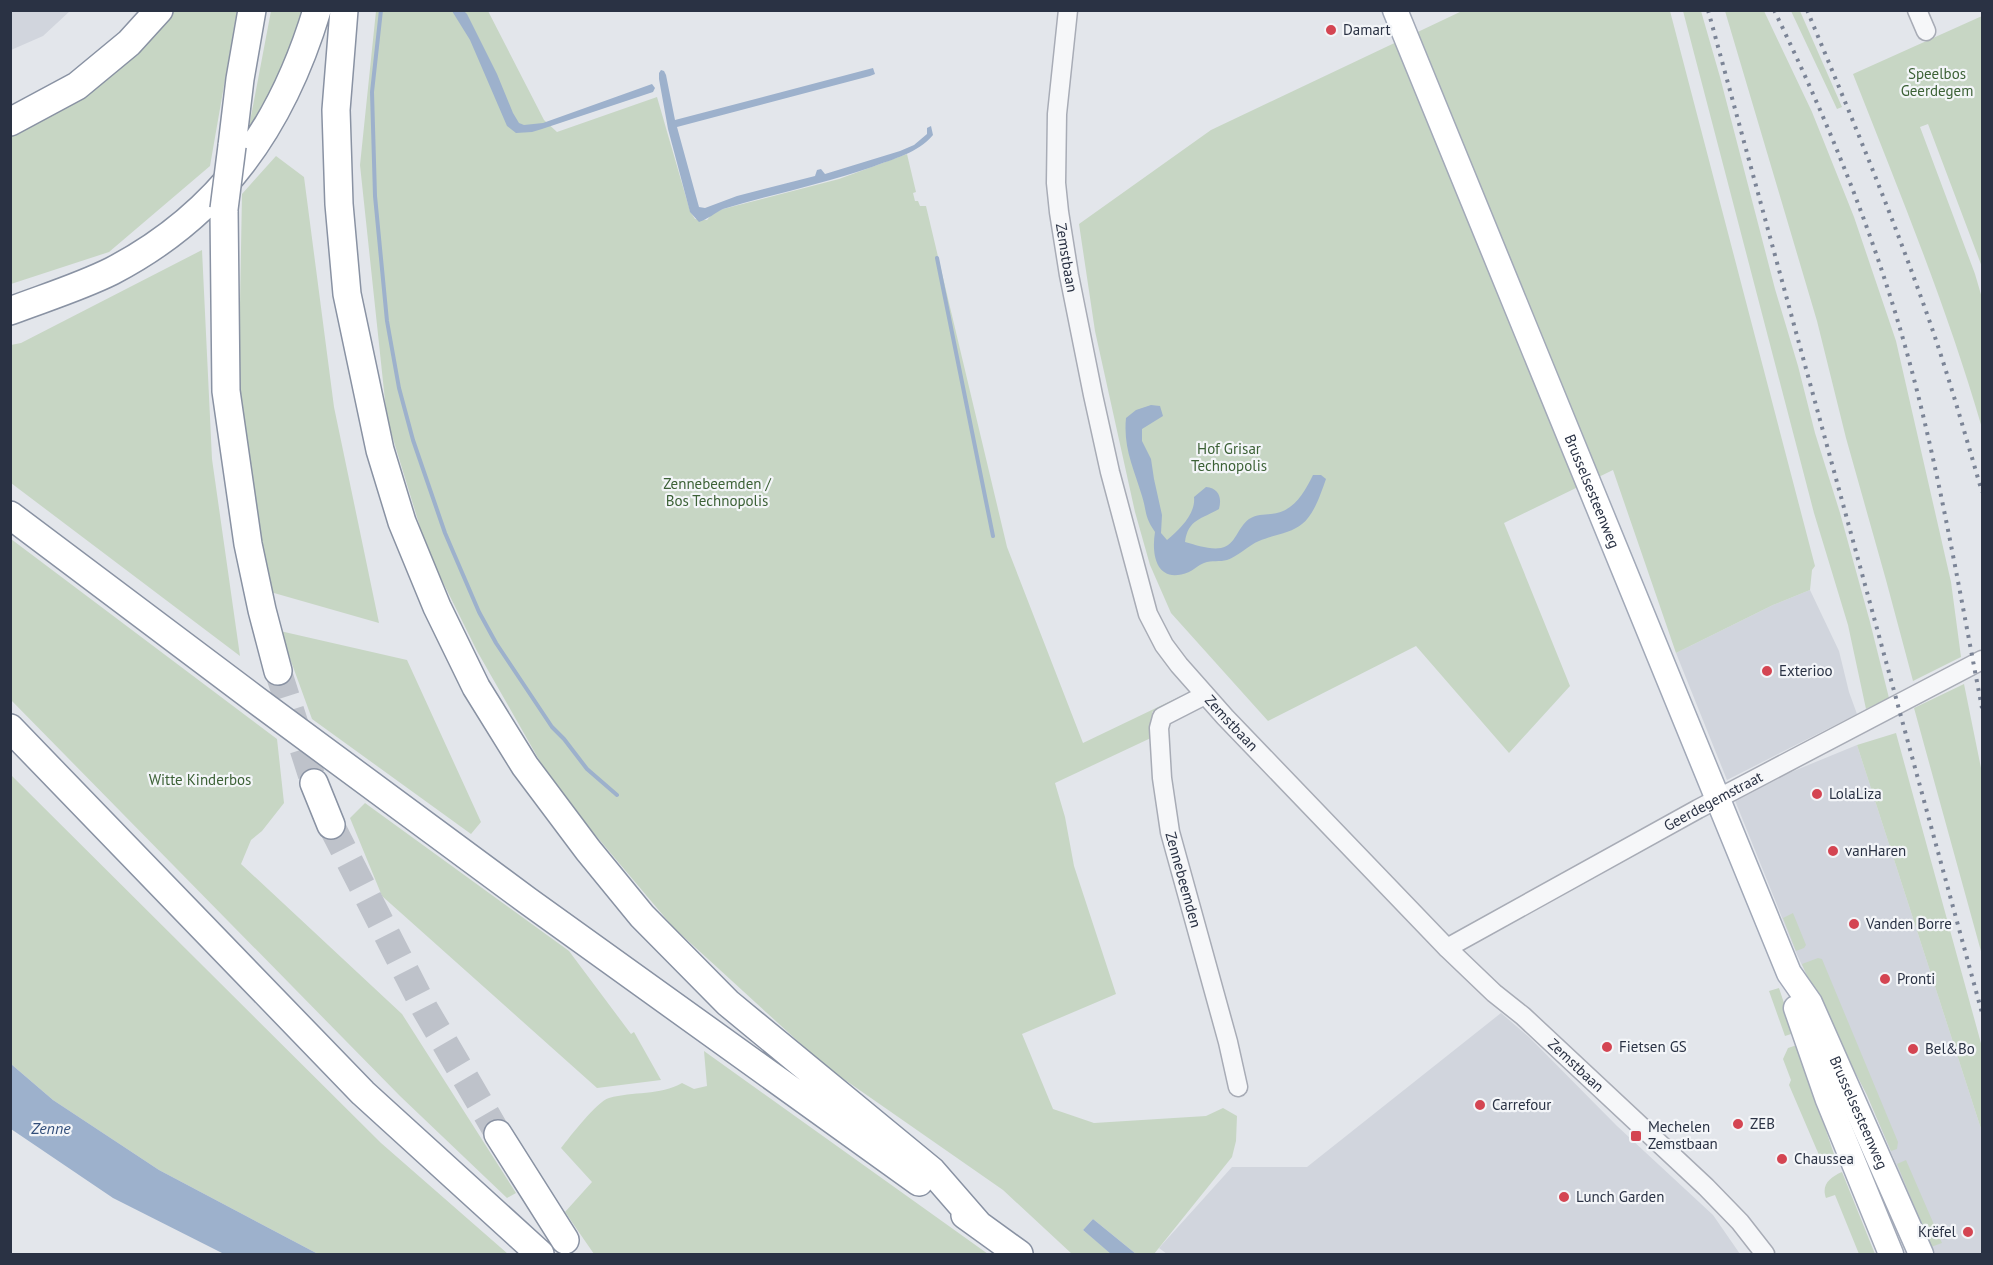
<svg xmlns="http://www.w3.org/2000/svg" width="1993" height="1265" viewBox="0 0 1993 1265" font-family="'PT Sans',sans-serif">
<rect width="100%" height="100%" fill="#e3e6eb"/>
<!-- built -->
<path fill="#d1d5dd" d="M 11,10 L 69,10 L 70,11 L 43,36 L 11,50 Z
M 1810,590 L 1839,651 L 1849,692 L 1857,714 L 1727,780 L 1676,653 L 1773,605 Z
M 1857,745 L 1982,1132 L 1982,1254 L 1934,1254 L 1867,1095 L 1815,994 L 1795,950 L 1734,798 L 1762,784 Z
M 1501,1013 L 1529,1037 L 1617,1126 L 1713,1215 L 1740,1254 L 1167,1254 L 1159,1248 L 1232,1167 L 1307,1167 Z"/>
<!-- green -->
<path fill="#c7d6c4" d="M 169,11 L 237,11 L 210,166 L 109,252 L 11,284 L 10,133 Z
M 271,11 L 309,11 L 276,92 L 248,132 Z
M 376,11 L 488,11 L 544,120 L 557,132 L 657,97 L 690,211 L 695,219 L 707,220 L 712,214 L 723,209 L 839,179 L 907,154 L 916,192 L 913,193 L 915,201 L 918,201 L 920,206 L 926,206 L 1007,547 L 1083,743 L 1181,696 L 1182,697 L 1152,712 L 1153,737 L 1055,783 L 1065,817 L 1074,866 L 1116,994 L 1022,1034 L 1053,1109 L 1094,1123 L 1206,1116 L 1223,1108 L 1237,1116 L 1236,1141 L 1232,1157 L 1154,1254 L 1136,1254 L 1093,1219 L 1083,1230 L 1112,1254 L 1072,1254 L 1003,1190 L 825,1066 L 673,927 L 554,786 L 477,651 L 427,550 L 387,419 L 360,165 Z
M 1462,11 L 1670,11 L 1815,566 L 1812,570 L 1810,590 L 1773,605 L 1676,653 L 1613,470 L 1504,523 L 1570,686 L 1509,753 L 1416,646 L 1268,721 L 1171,613 L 1150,565 L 1135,512 L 1095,331 L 1079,224 L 1211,130 Z
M 1683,11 L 1701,11 L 1720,77 L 1775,289 L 1798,366 L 1815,433 L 1840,513 L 1870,622 L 1889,698 L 1866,709 L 1848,625 L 1814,513 Z
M 1725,11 L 1764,11 L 1812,112 L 1854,217 L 1896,341 L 1951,582 L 1961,657 L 1913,681 L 1886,580 L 1846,438 L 1817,321 Z
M 1791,11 L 1800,11 L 1842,107 L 1837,109 Z
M 1982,16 L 1982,267 L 1928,124 L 1920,127 L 1975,274 L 1982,298 L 1982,428 C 1947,307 1899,191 1853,74 Z
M 276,156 L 304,177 L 334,407 L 379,623 L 267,591 L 238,413 L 242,194 Z
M 202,250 L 212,459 L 240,656 L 11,483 L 11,345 L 21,343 Z
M 11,539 L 277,739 L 284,803 L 262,831 L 251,840 L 241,864 L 402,1014 L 516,1193 L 507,1198 L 400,1096 L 11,700 Z
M 280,631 L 407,660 L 481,822 L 471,834 L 312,719 Z
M 1964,684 L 1982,773 L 1982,955 L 1914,708 Z
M 1896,733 L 1982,1047 L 1982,1132 L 1857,745 Z
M 10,774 L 381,1143 L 508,1254 L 318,1254 L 159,1170 L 53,1100 L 11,1064 Z
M 365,803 L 569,951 L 631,1034 L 634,1032 L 661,1080 L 597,1088 L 382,896 L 350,818 Z
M 1793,913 L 1806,945 L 1804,948 L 1796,951 L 1783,918 Z
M 1818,958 L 1822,959 L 1898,1142 L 1897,1149 L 1891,1151 L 1867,1095 L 1815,994 L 1802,964 Z
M 1779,988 L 1794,1033 L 1785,1036 L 1769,991 Z
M 1797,1045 L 1835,1157 L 1822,1162 L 1789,1085 L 1791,1080 L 1783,1059 L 1788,1048 Z
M 704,1051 L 988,1254 L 594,1254 L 565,1212 L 592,1182 L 561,1148 C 570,1137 596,1102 609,1098 C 633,1091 660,1096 682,1083 L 694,1089 L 707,1086 Z
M 1906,1160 L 1942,1243 L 1931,1247 L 1897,1164 Z
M 1842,1172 L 1875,1254 L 1859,1254 L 1835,1195 L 1826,1198 C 1821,1185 1830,1177 1842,1172 Z"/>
<!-- water -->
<path fill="#9db1cc" d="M 452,11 L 464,11 L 467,14 L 497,74 L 513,113 L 519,123 L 524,125 L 543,123 L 652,84 L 655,88 L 653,92 L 542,129 L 532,132 L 516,133 L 507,126 L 470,40 Z
M 873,68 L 875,74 L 870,76 L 677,127 L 699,207 L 705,208 L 737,196 L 815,176 L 817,170 L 821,169 L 825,174 L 900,151 L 914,145 L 927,134 L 927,128 L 931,126 L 933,135 C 918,153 893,159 872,167 C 823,184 773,194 723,209 C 715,213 708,219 699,222 L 690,212 L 668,129 L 659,79 L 659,73 L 661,70 L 664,71 L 666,75 L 675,120 Z
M 1151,405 L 1160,406 L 1163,416 L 1142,429 L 1142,441 L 1151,459 L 1154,479 L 1162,515 L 1161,533 L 1167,540 C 1179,530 1196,514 1194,497 L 1206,487 C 1219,488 1222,498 1219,509 C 1202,519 1188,519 1185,542 C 1196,545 1210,550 1221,548 C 1236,545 1237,528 1249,519 C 1257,514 1263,515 1271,514 C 1294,512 1304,493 1313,475 L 1321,475 L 1326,479 C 1321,493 1314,515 1302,524 C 1292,533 1272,535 1259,541 C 1249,545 1237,557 1227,560 C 1220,562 1212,560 1204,563 C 1198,565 1194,570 1189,572 C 1157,585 1151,556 1155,532 C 1144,516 1147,512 1142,496 C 1134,469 1123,448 1126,418 L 1136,410 Z
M 11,1064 L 53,1100 L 159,1170 L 318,1254 L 224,1254 L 113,1198 L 11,1129 Z
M 1093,1219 L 1136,1254 L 1111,1254 L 1083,1230 Z"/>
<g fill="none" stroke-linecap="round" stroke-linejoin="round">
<!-- stream -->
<path stroke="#9db1cc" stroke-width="4" d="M 381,10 L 372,92 L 375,196 L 387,321 L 399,388 L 413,440 L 445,533 L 479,612 L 496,643 L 552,727 L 564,739 L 587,769 L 617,795
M 937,258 L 993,536"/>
<!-- highway-tunnel -->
<path stroke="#bec2ca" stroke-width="27" stroke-dasharray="27 14" stroke-linecap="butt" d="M 278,671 L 314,783
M 331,825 L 425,1009 L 498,1134"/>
<!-- minor casing -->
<g stroke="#a8acb6" stroke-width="21">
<g id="minor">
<path id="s1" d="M 1068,10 L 1057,114 L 1056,183 L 1059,212 L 1069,275 L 1093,395 L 1110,472 L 1148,614 L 1164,645 L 1179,665 L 1225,717 L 1447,948 L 1494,993 L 1523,1016 L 1706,1187 L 1740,1222 L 1765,1254"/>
<path d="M 1917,10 L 1926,31"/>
<path id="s2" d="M 1205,695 L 1162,717 L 1159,728 L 1162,778 L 1170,832 L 1228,1042 L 1238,1087"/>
<path id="s3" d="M 1447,948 L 1698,809 L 1982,660"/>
</g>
</g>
<!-- major casing -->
<g stroke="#a2a9b8" stroke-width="27">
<g id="major">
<path id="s4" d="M 1395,10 L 1789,973 L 1810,1003 L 1921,1254"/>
<path d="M 1796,1008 L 1828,1100 L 1891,1254"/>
</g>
</g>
<!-- highway casing -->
<g stroke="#8992a3" stroke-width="30">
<path id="highway" d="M 344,10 L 336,110 L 339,204 L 347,294 L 380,450 L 402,522 L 437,607 L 476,687 L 525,766 L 588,850 L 642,916 L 728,1003 L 932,1171 L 979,1225
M 10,122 L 77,86 L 129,43 L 159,10
M 232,146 L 240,79 L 252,10
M 224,209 L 226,391 L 248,544 L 262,610 L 278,671
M 10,311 C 44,298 80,287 112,271 C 221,214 282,126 317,10
M 10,515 L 256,700 L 528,901 L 919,1182
M 10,728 L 363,1093 L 540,1254
M 314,783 L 331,825
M 498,1134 L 565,1240
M 965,1215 L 1019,1254"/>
</g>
<!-- minor -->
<use href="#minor" stroke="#f6f7f9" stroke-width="18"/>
<!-- major -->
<use href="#major" stroke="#fff" stroke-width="24"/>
<!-- highway -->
<use href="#highway" stroke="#fff" stroke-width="27"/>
<!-- rail -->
<path stroke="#7b8496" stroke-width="4" stroke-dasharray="3 6" stroke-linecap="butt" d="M 1708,10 L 1982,1013
M 1774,10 C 1828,121 1874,234 1907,353 C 1939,469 1959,589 1982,708
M 1807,10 C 1847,106 1887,202 1922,300 C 1945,363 1963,427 1982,492"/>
<!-- highway-bridge casing -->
<g stroke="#8992a3" stroke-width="30" stroke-linecap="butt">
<path id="highway-bridge" d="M 224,209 L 232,146"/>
</g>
<!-- highway-bridge -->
<use href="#highway-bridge" stroke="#fff" stroke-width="27"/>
</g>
<!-- markers -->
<g fill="#d44552" stroke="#f3f5f8" stroke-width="2">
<circle cx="1331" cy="30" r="6"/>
<circle cx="1767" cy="671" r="6"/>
<circle cx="1817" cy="794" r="6"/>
<circle cx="1833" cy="851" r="6"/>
<circle cx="1854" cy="924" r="6"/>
<circle cx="1885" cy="979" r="6"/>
<circle cx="1607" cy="1047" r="6"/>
<circle cx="1913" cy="1049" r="6"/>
<circle cx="1480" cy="1105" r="6"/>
<circle cx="1738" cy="1124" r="6"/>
<rect x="1630" y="1130" width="12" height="12" rx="3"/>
<circle cx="1782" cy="1159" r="6"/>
<circle cx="1564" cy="1197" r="6"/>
<circle cx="1968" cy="1232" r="6"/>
</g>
<g text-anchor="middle" stroke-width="4.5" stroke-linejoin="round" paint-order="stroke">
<!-- poi labels -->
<g font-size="15" fill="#2a3244" stroke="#f3f5f8" text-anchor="start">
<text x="1343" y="35">Damart</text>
<text x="1779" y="676">Exterioo</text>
<text x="1829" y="799">LolaLiza</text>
<text x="1845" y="856">vanHaren</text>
<text x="1866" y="929">Vanden Borre</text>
<text x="1897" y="984">Pronti</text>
<text x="1619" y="1052">Fietsen GS</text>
<text x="1925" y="1054">Bel&amp;Bo</text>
<text x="1492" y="1110">Carrefour</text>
<text x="1750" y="1129">ZEB</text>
<text x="1648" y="1132">Mechelen<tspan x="1648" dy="17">Zemstbaan</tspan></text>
<text x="1794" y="1164">Chaussea</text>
<text x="1576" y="1202">Lunch Garden</text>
<text x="1956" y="1237" text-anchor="end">Krëfel</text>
</g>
<!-- park labels -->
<g font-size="15" fill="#3c6136" stroke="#f3f5f8">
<text x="1937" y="79">Speelbos<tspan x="1937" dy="17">Geerdegem</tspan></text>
<text x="1229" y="454">Hof Grisar<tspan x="1229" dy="17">Technopolis</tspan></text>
<text x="717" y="489">Zennebeemden /<tspan x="717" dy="17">Bos Technopolis</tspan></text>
<text x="200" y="785">Witte Kinderbos</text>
</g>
<!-- street labels -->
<g font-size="15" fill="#2a3244" stroke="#f3f5f8">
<text dy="5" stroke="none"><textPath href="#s1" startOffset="249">Zemstbaan</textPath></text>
<text dy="5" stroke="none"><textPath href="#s4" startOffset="520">Brusselsesteenweg</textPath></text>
<text dy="5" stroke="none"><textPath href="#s1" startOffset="753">Zemstbaan</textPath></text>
<text dy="5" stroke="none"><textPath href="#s3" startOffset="304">Geerdegemstraat</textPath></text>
<text dy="5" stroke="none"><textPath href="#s2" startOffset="214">Zennebeemden</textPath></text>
<text dy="5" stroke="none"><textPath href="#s1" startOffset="1239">Zemstbaan</textPath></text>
<text dy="5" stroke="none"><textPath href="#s4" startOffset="1197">Brusselsesteenweg</textPath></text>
</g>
<!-- water labels -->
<g font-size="16" font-style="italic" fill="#324e7a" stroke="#f3f5f8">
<text x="51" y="1134">Zenne</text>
</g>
</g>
<!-- border -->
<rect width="1993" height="1265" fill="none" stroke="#2a3244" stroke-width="24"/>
</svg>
